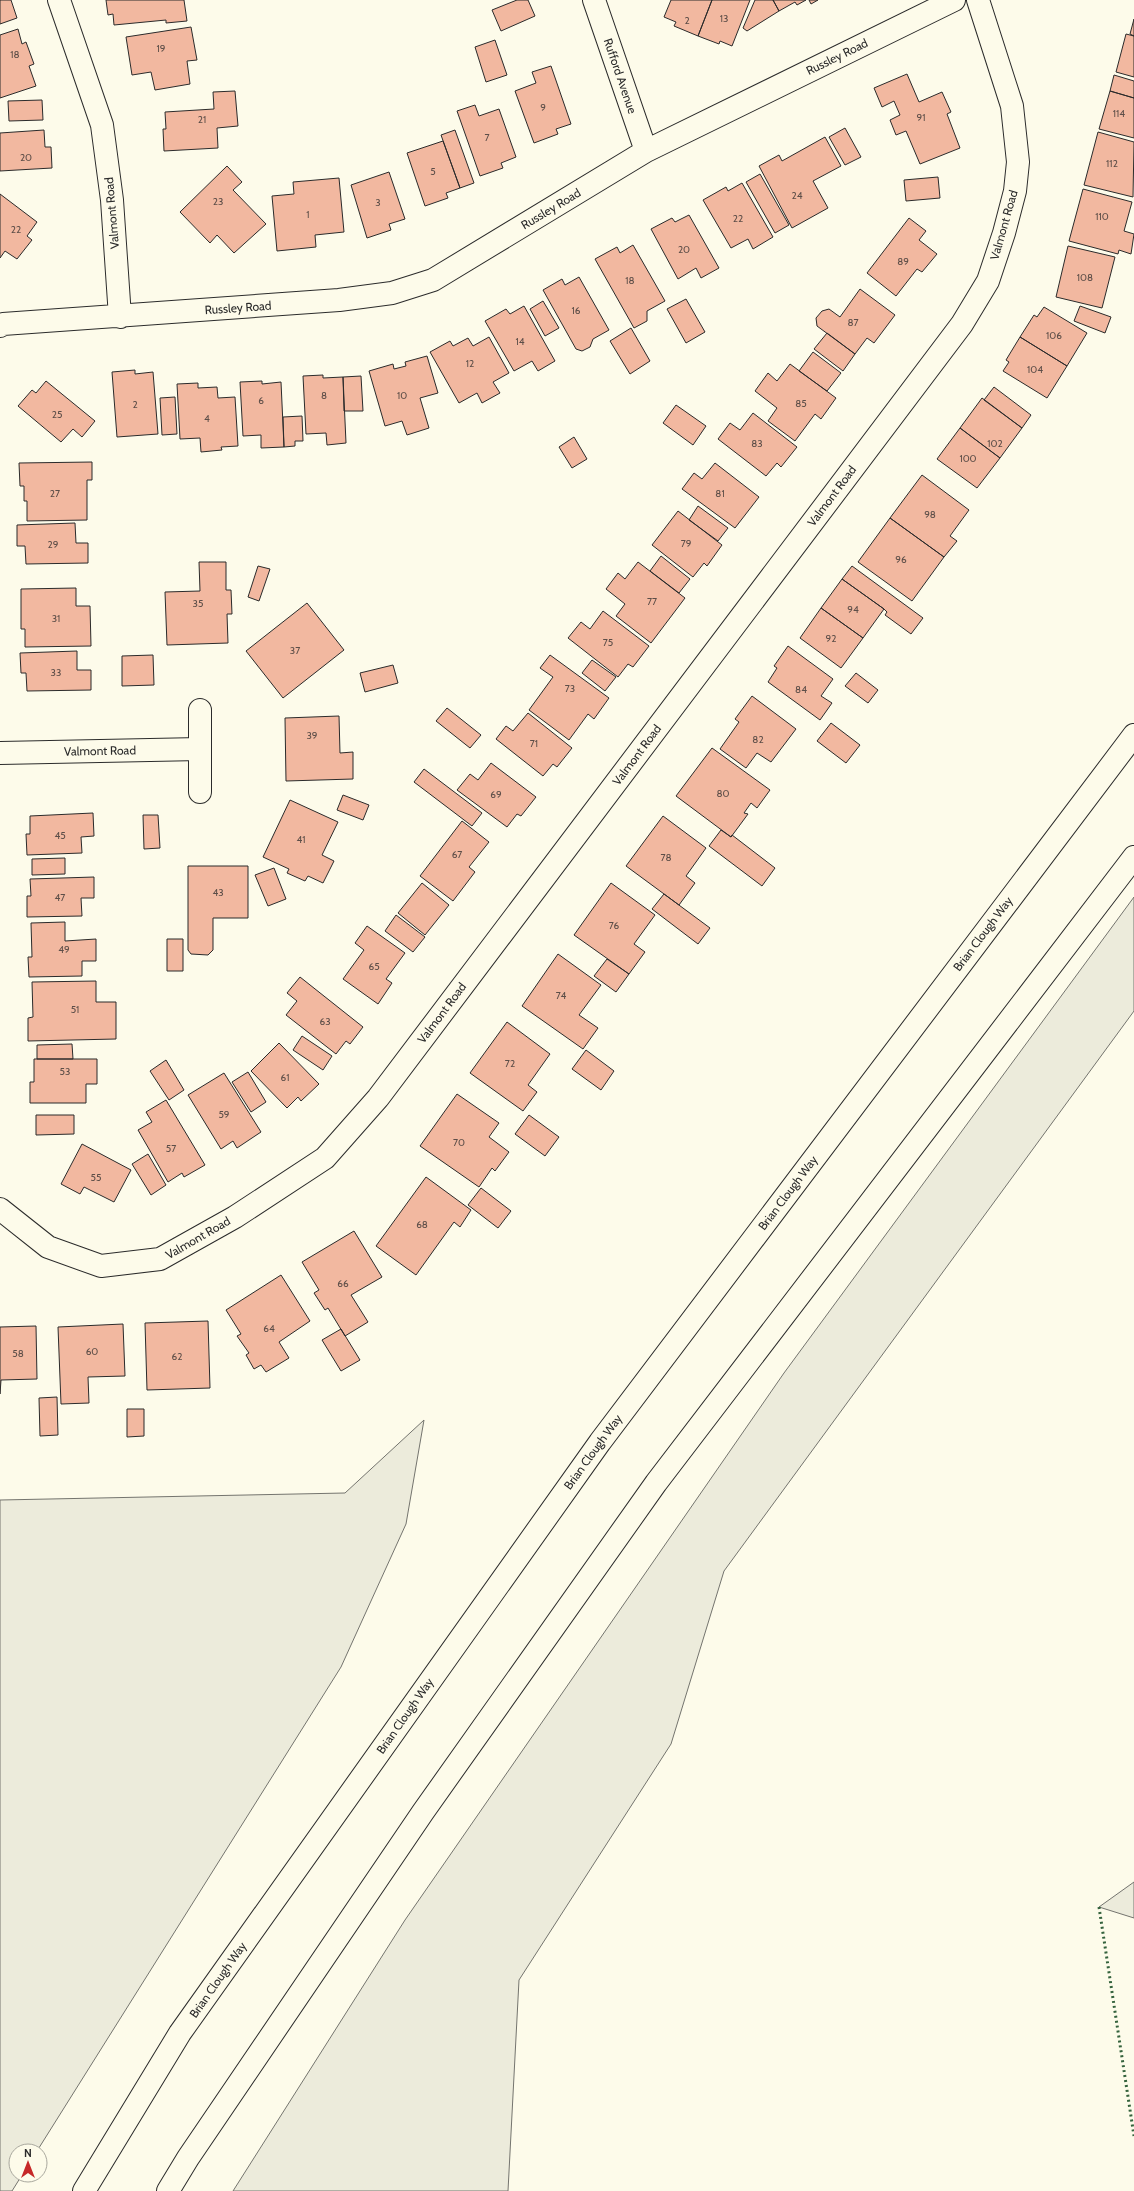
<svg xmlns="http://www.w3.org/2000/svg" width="1134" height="2191" viewBox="0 0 1134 2191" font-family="Cabin,sans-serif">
<rect width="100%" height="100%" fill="#fdfbea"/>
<!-- green -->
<path fill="#ecebdb" stroke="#74746e" d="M 1134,897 L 1134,1011 L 724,1571 L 671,1744 L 519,1980 L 508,2191 L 233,2191 L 405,1920 L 784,1373 Z
M 424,1420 L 406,1524 L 341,1667 L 37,2151 L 16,2151 L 16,2175 L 22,2175 L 12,2191 L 0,2191 L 0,1500 L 345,1493 Z
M 1134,1882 L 1134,1918 L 1099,1907 Z"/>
<!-- building -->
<path fill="#f2b8a0" stroke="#2b2b2b" d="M 0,0 L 11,0 L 17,18 L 0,24 Z
M 106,0 L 184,0 L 187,21 L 166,23 L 166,20 L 114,25 L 113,14 L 108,15 Z
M 517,0 L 528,0 L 535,16 L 501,31 L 492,10 Z
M 671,0 L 712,0 L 698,36 L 674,26 L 676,22 L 664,17 Z
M 712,0 L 750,0 L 732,46 L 720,41 L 719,44 L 698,36 Z
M 755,0 L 773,0 L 779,11 L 747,31 L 743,28 Z
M 773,0 L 806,0 L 797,5 L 795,2 L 779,11 Z
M 809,0 L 818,0 L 811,4 Z
M 1134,19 L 1134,36 L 1130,34 Z
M 191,27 L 197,60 L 187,61 L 190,84 L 155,90 L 151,72 L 132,75 L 126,37 Z
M 18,29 L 22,44 L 26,42 L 34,64 L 29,66 L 36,86 L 0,98 L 0,35 Z
M 1126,34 L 1134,36 L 1134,77 L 1116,72 Z
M 495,40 L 507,75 L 486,82 L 475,47 Z
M 551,66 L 571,124 L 556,129 L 558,134 L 534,143 L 515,91 L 536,83 L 532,72 Z
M 907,74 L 919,102 L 942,92 L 951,112 L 947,114 L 960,148 L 920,164 L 906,131 L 896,135 L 890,120 L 900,115 L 894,101 L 882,107 L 874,88 Z
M 1114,75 L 1134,81 L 1134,98 L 1110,91 Z
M 235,91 L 238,126 L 217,128 L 218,148 L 164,151 L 163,129 L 166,129 L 165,112 L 214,109 L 213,92 Z
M 1110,91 L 1134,98 L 1134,138 L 1099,129 Z
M 42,100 L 43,120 L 9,121 L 8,101 Z
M 475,105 L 479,116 L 499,109 L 516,157 L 501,163 L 503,168 L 480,176 L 457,111 Z
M 845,128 L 861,157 L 845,165 L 829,137 Z
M 44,130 L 45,147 L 51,147 L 52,168 L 0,171 L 0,133 Z
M 455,130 L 474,183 L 460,188 L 441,135 Z
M 1098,132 L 1134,142 L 1133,197 L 1084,185 Z
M 825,137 L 841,166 L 813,181 L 828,208 L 792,228 L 759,166 L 779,155 L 782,161 Z
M 443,141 L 460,188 L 446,193 L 448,198 L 425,206 L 407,153 Z
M 227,166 L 242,182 L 233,190 L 266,224 L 234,253 L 217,235 L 210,243 L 180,212 Z
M 389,172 L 405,219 L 389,224 L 391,230 L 367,238 L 351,185 Z
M 760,174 L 789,225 L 775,233 L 746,182 Z
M 938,177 L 940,198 L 906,201 L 904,180 Z
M 339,178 L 344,232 L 315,235 L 316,247 L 277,251 L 272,196 L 294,194 L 293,182 Z
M 742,183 L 773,237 L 753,249 L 748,239 L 731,248 L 703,200 L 726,187 L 728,191 Z
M 1083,189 L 1132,202 L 1124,231 L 1134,234 L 1131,254 L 1119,250 L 1118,254 L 1069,241 Z
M 0,194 L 37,222 L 27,236 L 32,240 L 17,259 L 5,251 L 0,258 Z
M 689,215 L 719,268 L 701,278 L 696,268 L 678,279 L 651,229 L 672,218 L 675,222 Z
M 909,218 L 926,231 L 919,240 L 937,254 L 922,272 L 917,269 L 896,296 L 867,273 Z
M 633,245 L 665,301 L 647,311 L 647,321 L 634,328 L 595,259 L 617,247 L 620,253 Z
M 1068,246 L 1115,257 L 1102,308 L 1056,297 Z
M 579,277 L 609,330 L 593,339 L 590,347 L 582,351 L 576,349 L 543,290 L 562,279 L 565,285 Z
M 860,289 L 895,315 L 874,343 L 867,338 L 855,354 L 817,326 L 816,318 L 822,311 L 829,309 L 840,317 Z
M 686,299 L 705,332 L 686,343 L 667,309 Z
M 543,301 L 559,328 L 545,336 L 530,309 Z
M 524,306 L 555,361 L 538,371 L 532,361 L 514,371 L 485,321 L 506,309 L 510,314 Z
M 1080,306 L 1111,317 L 1105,333 L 1074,321 Z
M 1044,307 L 1087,333 L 1067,366 L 1020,337 L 1034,315 L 1037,317 Z
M 631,328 L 650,361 L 630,374 L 610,341 Z
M 827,333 L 855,354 L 843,371 L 814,349 Z
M 489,337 L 509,373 L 493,382 L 500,393 L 482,403 L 477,393 L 459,403 L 430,352 L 450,341 L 453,346 L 468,338 L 473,346 Z
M 1020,337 L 1067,366 L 1047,398 L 1003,371 L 1009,362 L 1006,360 Z
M 813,352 L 841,373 L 827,391 L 799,371 Z
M 427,356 L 438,393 L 420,398 L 429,428 L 407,435 L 402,421 L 385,426 L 369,371 L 393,364 L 394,369 L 406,366 L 405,362 Z
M 790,364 L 836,398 L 821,419 L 815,414 L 795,441 L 768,421 L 777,408 L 755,391 L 768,373 L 777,381 Z
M 135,370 L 135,374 L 153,372 L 158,434 L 117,437 L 112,372 Z
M 323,375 L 323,378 L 343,377 L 346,443 L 327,445 L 326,433 L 306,434 L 303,376 Z
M 361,376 L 363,411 L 344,411 L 343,377 Z
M 46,381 L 95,421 L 82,437 L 73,429 L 61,442 L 18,406 L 32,390 L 36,393 Z
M 262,381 L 262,384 L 281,382 L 284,447 L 261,448 L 261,435 L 243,436 L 240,382 Z
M 198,383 L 198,388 L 217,387 L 218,398 L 235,397 L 238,446 L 221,447 L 222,450 L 201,452 L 200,438 L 180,439 L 177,384 Z
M 994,387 L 1031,415 L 1022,428 L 984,400 Z
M 175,397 L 177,434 L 162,435 L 160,398 Z
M 982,398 L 1022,428 L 1000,458 L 960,428 Z
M 676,405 L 706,426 L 693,445 L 663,423 Z
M 753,413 L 797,447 L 781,467 L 777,463 L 766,476 L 718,439 L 730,423 L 740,430 Z
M 302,416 L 303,441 L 295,441 L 295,446 L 284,447 L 283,417 Z
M 960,428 L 1000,458 L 977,488 L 937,459 Z
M 574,437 L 587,459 L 572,468 L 559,447 Z
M 92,462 L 92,480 L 87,480 L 87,520 L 27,521 L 27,501 L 24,501 L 24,486 L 20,486 L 19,463 Z
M 715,463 L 759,497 L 735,528 L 682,489 L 694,473 L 702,479 Z
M 922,475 L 969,510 L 950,536 L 957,541 L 944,557 L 890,518 Z
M 698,506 L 728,528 L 718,541 L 689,520 Z
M 678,511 L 722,545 L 707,566 L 704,563 L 693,577 L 652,545 Z
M 890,518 L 944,557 L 912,601 L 858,562 Z
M 75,523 L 76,543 L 88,543 L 88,563 L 26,564 L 25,546 L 17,546 L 17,525 Z
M 661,556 L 690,579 L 679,593 L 650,571 Z
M 199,562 L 226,562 L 226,590 L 231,590 L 232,614 L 227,614 L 228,643 L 167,645 L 165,592 L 200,591 Z
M 638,562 L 685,598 L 651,643 L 616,616 L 625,604 L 606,589 L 618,573 L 625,579 Z
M 258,566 L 270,569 L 259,601 L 248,597 Z
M 852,566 L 923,618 L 911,634 L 885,615 L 887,612 L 884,609 L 842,579 Z
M 842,579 L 884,609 L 863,638 L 821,608 Z
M 76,588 L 76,606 L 90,606 L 91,646 L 25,647 L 25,629 L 21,629 L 21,589 Z
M 307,603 L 344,650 L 283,698 L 246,651 Z
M 821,608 L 863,638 L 841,668 L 800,638 Z
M 603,611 L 649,646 L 633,667 L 628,664 L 618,677 L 568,638 L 581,622 L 590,629 Z
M 788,646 L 833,679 L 821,696 L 832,703 L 820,720 L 768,682 L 777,668 L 774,666 Z
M 77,651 L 77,670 L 91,670 L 91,690 L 27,691 L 26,673 L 21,673 L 20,653 Z
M 153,655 L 154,685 L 122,686 L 122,656 Z
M 550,655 L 609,698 L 594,719 L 588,714 L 569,740 L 529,710 L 553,677 L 540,668 Z
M 592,660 L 616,677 L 605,691 L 582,673 Z
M 393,665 L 398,683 L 365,692 L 360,673 Z
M 856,673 L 878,690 L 868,703 L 845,686 Z
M 752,696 L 796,729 L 771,762 L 757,753 L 746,768 L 720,749 L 739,722 L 735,719 Z
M 447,708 L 481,735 L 470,748 L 436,721 Z
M 528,713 L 572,748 L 557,767 L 553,764 L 543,776 L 496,739 L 506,726 L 513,731 Z
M 339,716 L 340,753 L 353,752 L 353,779 L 286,781 L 285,718 Z
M 831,723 L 860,745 L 846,763 L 817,741 Z
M 712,748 L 770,790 L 757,808 L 751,803 L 744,813 L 748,814 L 731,837 L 676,796 Z
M 491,763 L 536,797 L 521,816 L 517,814 L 507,827 L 457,790 L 470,774 L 478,780 Z
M 424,769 L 482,813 L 472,826 L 414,782 Z
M 343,795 L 369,805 L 363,820 L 337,810 Z
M 290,800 L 338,822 L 322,855 L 334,861 L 323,883 L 308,876 L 305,881 L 287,873 L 289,869 L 263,857 Z
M 93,813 L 94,836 L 81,837 L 82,853 L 27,855 L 26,834 L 30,834 L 30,816 Z
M 143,815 L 158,815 L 160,848 L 144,849 Z
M 663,816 L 706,848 L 686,876 L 695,883 L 679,905 L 626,866 Z
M 462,821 L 489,842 L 469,867 L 475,872 L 453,901 L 420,876 Z
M 721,830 L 731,837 L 732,835 L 775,868 L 762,886 L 709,846 Z
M 65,858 L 65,874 L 32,875 L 32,859 Z
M 188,866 L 248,866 L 248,918 L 213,918 L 213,950 L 208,955 L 191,954 L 188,950 Z
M 274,868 L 286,899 L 268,906 L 255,875 Z
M 94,877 L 94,898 L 81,898 L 82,916 L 27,917 L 27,896 L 31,896 L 30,879 Z
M 422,883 L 449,905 L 425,935 L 398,913 Z
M 611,883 L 655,915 L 634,944 L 645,952 L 629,974 L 574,935 Z
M 664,894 L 710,928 L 698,944 L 652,909 Z
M 396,915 L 425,937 L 413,952 L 385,931 Z
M 65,922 L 65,941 L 96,939 L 96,961 L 82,961 L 82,976 L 29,977 L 28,957 L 32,957 L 31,923 Z
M 367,926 L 405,953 L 386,979 L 392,983 L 378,1004 L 343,979 L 364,950 L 355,943 Z
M 167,939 L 183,939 L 183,971 L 167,971 Z
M 558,954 L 601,985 L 579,1015 L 598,1028 L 583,1049 L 522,1006 Z
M 607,959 L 629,974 L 616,992 L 594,976 Z
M 300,977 L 363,1027 L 350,1044 L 346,1041 L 336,1054 L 286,1015 L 297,1001 L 287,993 Z
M 96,981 L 96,1002 L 116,1002 L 116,1039 L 28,1041 L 28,1018 L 33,1017 L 32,982 Z
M 507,1022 L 550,1054 L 528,1085 L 537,1092 L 523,1111 L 470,1073 Z
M 302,1036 L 332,1056 L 323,1070 L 293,1050 Z
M 279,1043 L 319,1084 L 301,1101 L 298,1097 L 287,1108 L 251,1071 Z
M 72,1044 L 73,1059 L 37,1059 L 37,1045 Z
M 586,1050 L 614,1071 L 601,1090 L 572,1069 Z
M 34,1059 L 97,1059 L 97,1084 L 86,1084 L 86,1103 L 30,1103 L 30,1082 L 34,1082 Z
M 166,1060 L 184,1090 L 169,1100 L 150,1071 Z
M 248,1072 L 266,1102 L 251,1112 L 232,1082 Z
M 224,1073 L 261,1132 L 237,1148 L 233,1141 L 221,1149 L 188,1095 Z
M 457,1094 L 499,1123 L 489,1137 L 509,1152 L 495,1171 L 492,1168 L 479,1187 L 420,1146 Z
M 166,1100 L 205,1165 L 184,1177 L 182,1173 L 168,1182 L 138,1130 L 152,1122 L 146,1112 Z
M 36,1115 L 74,1115 L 74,1134 L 36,1135 Z
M 529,1115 L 559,1137 L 545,1156 L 515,1134 Z
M 82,1144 L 131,1170 L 114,1202 L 84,1187 L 80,1194 L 61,1184 Z
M 148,1154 L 166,1185 L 151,1195 L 132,1164 Z
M 426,1177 L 471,1210 L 460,1227 L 454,1222 L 416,1275 L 376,1246 Z
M 481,1188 L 511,1211 L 498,1228 L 468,1205 Z
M 354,1231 L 382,1277 L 351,1295 L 368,1322 L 345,1336 L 328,1308 L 325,1310 L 314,1293 L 319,1290 L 302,1262 Z
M 281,1275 L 310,1321 L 279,1342 L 289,1358 L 266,1372 L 261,1365 L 254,1369 L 246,1355 L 249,1353 L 237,1336 L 241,1334 L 226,1310 Z
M 208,1321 L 210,1388 L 147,1390 L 145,1323 Z
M 123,1324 L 125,1376 L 88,1377 L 89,1403 L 61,1404 L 58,1327 Z
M 36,1326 L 37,1379 L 1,1380 L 0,1394 L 0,1327 Z
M 341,1329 L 360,1360 L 341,1371 L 322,1340 Z
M 57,1397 L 58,1435 L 40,1436 L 39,1398 Z
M 127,1409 L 144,1409 L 144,1436 L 127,1437 Z"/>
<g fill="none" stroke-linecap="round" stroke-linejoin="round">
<!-- minor casing -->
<g stroke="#2b2b2b" stroke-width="24">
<path id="minor" d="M 59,0 L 102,125 L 112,200 L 120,317
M 594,0 L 646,151
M 0,326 L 3,324 L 339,300 L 392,293 L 433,280 L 646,151 L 954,0
M 200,710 L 200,792
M 0,753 L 200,749
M 0,1209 L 48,1247 L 101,1266 L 160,1259 L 235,1217 L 325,1158 L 378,1098 L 962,324 L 988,281 L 1004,233 L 1015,191 L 1018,162 L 1012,106 L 978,0"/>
</g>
<!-- trunk casing -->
<g stroke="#2b2b2b" stroke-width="24">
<path id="trunk" d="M 84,2191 L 180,2033 L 600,1442 L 1134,735
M 168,2191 L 188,2158 L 423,1812 L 656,1483 L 1134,857"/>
</g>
<!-- minor -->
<use href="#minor" stroke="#fdfbea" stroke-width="22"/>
<!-- trunk -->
<use href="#trunk" stroke="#fdfbea" stroke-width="22"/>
<!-- hedge -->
<path stroke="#34623c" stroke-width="3" stroke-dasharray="2 3" stroke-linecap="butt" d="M 1099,1907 L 1134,2136"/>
</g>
<g text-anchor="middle" stroke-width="3" stroke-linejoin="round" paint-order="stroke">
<!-- number labels -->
<g font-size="10" fill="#5d4e48">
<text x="724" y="22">13</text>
<text x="687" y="24">2</text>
<text x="161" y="52">19</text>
<text x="15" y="58">18</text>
<text x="543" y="111">9</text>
<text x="1119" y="117">114</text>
<text x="921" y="121">91</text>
<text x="202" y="123">21</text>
<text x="487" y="141">7</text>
<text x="26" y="161">20</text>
<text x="1112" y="167">112</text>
<text x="433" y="175">5</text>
<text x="797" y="199">24</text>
<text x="218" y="205">23</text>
<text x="378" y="206">3</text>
<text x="308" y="218">1</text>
<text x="1102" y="220">110</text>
<text x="738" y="222">22</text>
<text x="16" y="233">22</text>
<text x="684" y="253">20</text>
<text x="903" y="265">89</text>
<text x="1085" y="281">108</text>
<text x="630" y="284">18</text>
<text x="576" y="314">16</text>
<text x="853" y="326">87</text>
<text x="1054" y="339">106</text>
<text x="520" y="345">14</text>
<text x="470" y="367">12</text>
<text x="1035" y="373">104</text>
<text x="324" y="399">8</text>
<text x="402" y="399">10</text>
<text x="261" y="404">6</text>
<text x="801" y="407">85</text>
<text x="135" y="408">2</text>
<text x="57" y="418">25</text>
<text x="207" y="422">4</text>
<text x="757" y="447">83</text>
<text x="995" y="447">102</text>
<text x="968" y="462">100</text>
<text x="55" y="497">27</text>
<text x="720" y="497">81</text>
<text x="930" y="518">98</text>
<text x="686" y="547">79</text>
<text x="53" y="548">29</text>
<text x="901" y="563">96</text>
<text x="652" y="605">77</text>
<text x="198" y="607">35</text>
<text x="853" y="613">94</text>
<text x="56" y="622">31</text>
<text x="831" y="642">92</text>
<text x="608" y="646">75</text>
<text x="295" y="654">37</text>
<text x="56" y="676">33</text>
<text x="570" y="692">73</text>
<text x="801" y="693">84</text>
<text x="312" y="739">39</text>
<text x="758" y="743">82</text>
<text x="534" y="747">71</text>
<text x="723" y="797">80</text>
<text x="496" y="798">69</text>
<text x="60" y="839">45</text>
<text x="301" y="843">41</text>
<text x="457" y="858">67</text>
<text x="666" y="861">78</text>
<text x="218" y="896">43</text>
<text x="60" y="901">47</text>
<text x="614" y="929">76</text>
<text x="64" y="953">49</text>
<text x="374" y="970">65</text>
<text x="561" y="999">74</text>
<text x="75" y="1013">51</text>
<text x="325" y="1025">63</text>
<text x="510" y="1067">72</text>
<text x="65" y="1075">53</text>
<text x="285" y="1081">61</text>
<text x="224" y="1118">59</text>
<text x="459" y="1146">70</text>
<text x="171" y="1152">57</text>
<text x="96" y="1181">55</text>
<text x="422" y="1228">68</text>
<text x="343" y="1287">66</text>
<text x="269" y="1332">64</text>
<text x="92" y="1355">60</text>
<text x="18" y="1357">58</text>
<text x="177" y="1360">62</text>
</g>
<!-- street labels -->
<g font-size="12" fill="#2b2b2b" stroke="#fdfbea">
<text transform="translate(837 57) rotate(-26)" y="4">Russley Road</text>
<text transform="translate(620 76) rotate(71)" y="4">Rufford Avenue</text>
<text transform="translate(551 209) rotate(-31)" y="4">Russley Road</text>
<text transform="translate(112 213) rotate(-95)" y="4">Valmont Road</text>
<text transform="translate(1004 225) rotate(-74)" y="4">Valmont Road</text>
<text transform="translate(238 308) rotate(-4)" y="4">Russley Road</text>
<text transform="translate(832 496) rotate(-53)" y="4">Valmont Road</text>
<text transform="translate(100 751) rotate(-1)" y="4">Valmont Road</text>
<text transform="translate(637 755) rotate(-53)" y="4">Valmont Road</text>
<text transform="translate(983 934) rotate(-53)" y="4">Brian Clough Way</text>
<text transform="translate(442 1013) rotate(-53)" y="4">Valmont Road</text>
<text transform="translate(788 1193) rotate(-53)" y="4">Brian Clough Way</text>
<text transform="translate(198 1238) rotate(-30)" y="4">Valmont Road</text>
<text transform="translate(593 1452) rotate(-54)" y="4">Brian Clough Way</text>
<text transform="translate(405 1716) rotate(-55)" y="4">Brian Clough Way</text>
<text transform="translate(218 1980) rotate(-55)" y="4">Brian Clough Way</text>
</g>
</g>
<!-- north arrow -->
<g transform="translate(28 2163)"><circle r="19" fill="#fdfbea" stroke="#a9a89e"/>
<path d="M0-3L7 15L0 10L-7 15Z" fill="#c62828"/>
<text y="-6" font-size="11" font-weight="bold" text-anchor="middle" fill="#2b2b2b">N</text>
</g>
</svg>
